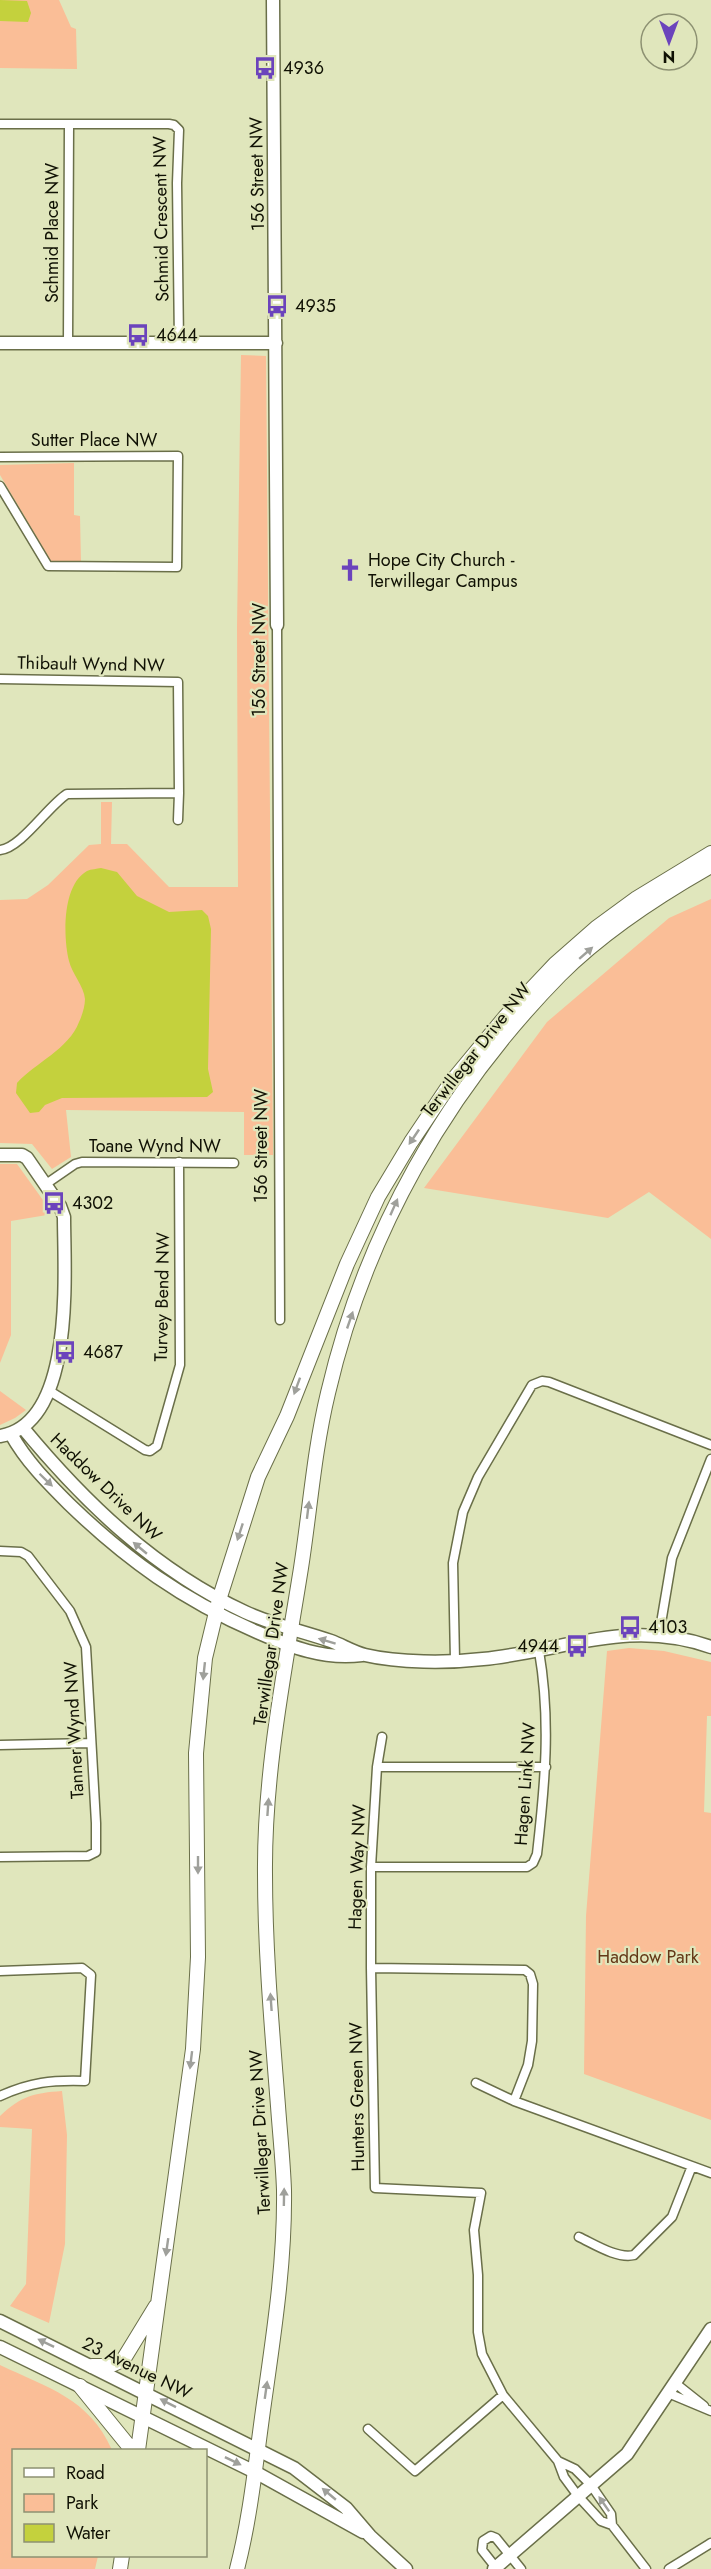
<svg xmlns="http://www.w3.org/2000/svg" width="711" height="2569" viewBox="0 0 711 2569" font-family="Jost,sans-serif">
<rect width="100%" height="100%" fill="#e0e6bc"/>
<!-- green -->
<path fill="#fabe97" d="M 0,0 L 59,0 L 71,27 L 76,29 L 77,69 L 0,68 Z
M 241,355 L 266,356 L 273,1155 L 244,1155 L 244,1112 L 66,1110 L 71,1157 L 52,1169 L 32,1144 L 0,1143 L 0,900 L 27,899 L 48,885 L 89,845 L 101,844 L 101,802 L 112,802 L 111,844 L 127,844 L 169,887 L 238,887 L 237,627 Z
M 74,463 L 74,515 L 80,516 L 81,563 L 52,563 L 0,475 L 0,465 Z
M 711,899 L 711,1239 L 649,1192 L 608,1218 L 424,1188 L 547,1022 L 669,918 Z
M 0,1164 L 17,1164 L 53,1214 L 11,1221 L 11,1335 L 0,1363 Z
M 0,1391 L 26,1410 L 15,1418 L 0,1425 Z
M 629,1648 L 664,1651 L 711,1662 L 711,1716 L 707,1716 L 704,1812 L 711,1813 L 711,2120 L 584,2074 L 586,1916 L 607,1651 Z
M 62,2091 L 67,2135 L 65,2244 L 49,2323 L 10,2306 L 26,2284 L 32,2129 L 0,2127 L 0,2116 C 21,2096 34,2093 62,2091 Z
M 0,2365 C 48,2388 89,2398 112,2450 L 14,2450 L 14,2556 L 98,2556 L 95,2569 L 0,2569 Z"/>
<!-- water -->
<path fill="#c4d13d" d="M 0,0 L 27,1 L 31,13 L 28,22 L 0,21 Z
M 101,868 L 117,872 L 137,896 L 169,912 L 202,910 L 208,916 L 211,929 L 208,1069 L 213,1092 L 207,1097 L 62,1098 L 45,1105 L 39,1112 L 30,1113 L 16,1093 L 17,1083 C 35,1063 69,1049 79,1022 C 82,1016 85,1006 85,999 C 84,986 72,974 69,961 C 63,937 62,885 87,871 C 91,869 97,869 101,868 Z"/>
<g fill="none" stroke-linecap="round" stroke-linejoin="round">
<!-- street casing -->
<g stroke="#6a6f49" stroke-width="11">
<path id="street" d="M 0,124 L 169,124 L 174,125 L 179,130 L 177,183 L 179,343
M 68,342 L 69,125
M 0,457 L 178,456 L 177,567 L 48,566 L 0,486
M 277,625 L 280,1320
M 0,679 L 178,682 L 179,793 L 67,794 C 48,806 21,848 0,850
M 178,820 L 179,793
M 46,1184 L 75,1164 L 82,1162 L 234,1163
M 48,1390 L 145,1450 L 150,1451 L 157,1446 L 180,1365 L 179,1162
M 0,1551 L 21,1552 L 28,1556 L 70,1611 L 86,1647 L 96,1823 L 96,1852 L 88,1856 L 0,1857
M 659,1635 L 672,1558 L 711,1459
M 455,1660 L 453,1563 L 463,1512 L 478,1477 L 532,1385 L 542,1381 L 549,1382 L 711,1445
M 0,1745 L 90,1743
M 377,1767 L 382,1737
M 371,1867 L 527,1867 L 533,1863 L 537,1854 C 545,1784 551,1721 539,1651
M 371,1968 L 371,1867 L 377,1767 L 546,1767
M 0,1971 L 82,1968 L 91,1975 L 85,2081 C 51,2080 31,2082 0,2096
M 476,2083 L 514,2101
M 579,2237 C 594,2244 617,2259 634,2255 L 672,2217 L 692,2166
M 675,2383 L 704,2406
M 668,2393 L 711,2411
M 368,2429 L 415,2471 L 503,2395
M 558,2461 L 575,2469 L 591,2485 L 611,2514 L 612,2525 L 646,2569
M 612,2525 L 601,2521 L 578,2496 L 564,2477 L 558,2461 L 503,2395 L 482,2354 L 478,2332 L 478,2275 L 474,2230 L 481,2193 L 375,2188 L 371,1968 L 525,1970 L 530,1974 L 533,1984 L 532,2041 L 528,2065 L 514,2101 L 711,2173
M 497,2569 L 482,2550 L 483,2541 L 491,2536 L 496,2538 L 521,2569
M 669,2569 L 711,2543"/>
</g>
<!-- secondary casing -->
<g stroke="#6a6f49" stroke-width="15">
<path id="secondary" d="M 273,0 L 277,625
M 0,343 L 276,343
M 0,1155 L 22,1155 L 27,1158 L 60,1206 L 64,1217 C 64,1272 76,1424 0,1436
M 23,1428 C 85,1503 156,1571 245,1612 C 273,1625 302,1631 331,1641 C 342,1645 353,1652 365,1655 C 399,1663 448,1663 483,1659 C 564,1651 628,1618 711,1647
M 11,1434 C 26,1461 47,1482 69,1504 C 127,1560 183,1600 257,1632 C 291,1647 324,1660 362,1655
M 0,2321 L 294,2468 L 346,2508 L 370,2536 L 406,2569
M 0,2347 L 255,2472 L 363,2532
M 494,2569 L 627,2454 L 711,2329"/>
</g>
<!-- primary casing -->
<g stroke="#6a6f49" stroke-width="16">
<path id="primary" d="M 92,2366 L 109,2366 L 123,2360 L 156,2306
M 80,2386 L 132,2450
M 138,2450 L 193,2049 L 198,1957 L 196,1753 L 205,1658 L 219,1600 L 258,1477 L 287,1416 L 347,1264 L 378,1197 L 411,1142 L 452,1081 L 505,1017 L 555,964 L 596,928 L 637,898 L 711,853
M 120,2569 L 122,2556
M 237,2569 C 251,2515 256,2459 264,2403 C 274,2332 285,2262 284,2190 C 283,2162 280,2134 278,2106 C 272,2029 265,1951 265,1874 C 264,1771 285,1669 301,1568 C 310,1510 314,1451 328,1393 C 365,1234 446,1091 560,975 C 604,931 658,896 711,866"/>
</g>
<!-- street -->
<use href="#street" stroke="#fff" stroke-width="8"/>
<!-- secondary -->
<use href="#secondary" stroke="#fff" stroke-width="12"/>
<!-- primary -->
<use href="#primary" stroke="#fff" stroke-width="14"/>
</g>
<!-- one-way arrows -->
<defs><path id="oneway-solid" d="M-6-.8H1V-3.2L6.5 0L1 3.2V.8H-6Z" transform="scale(1.5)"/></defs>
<g fill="#9fa09b">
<use href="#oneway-solid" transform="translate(586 953) rotate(-41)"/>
<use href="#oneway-solid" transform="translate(414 1137) rotate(124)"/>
<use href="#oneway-solid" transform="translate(394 1207) rotate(-66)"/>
<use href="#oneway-solid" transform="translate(350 1320) rotate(-71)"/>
<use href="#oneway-solid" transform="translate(297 1386) rotate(110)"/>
<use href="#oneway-solid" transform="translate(46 1480) rotate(44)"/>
<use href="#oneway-solid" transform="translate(308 1510) rotate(-83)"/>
<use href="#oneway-solid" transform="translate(240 1532) rotate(108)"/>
<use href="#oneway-solid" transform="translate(140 1548) rotate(-140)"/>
<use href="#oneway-solid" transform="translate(327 1641) rotate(-163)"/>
<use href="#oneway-solid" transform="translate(204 1671) rotate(96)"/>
<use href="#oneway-solid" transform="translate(268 1807) rotate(-86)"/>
<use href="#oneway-solid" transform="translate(198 1865) rotate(90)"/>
<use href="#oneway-solid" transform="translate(271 2002) rotate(-94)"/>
<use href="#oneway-solid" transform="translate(191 2060) rotate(97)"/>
<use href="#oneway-solid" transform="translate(284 2197) rotate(-89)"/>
<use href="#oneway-solid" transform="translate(167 2247) rotate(98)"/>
<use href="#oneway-solid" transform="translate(46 2343) rotate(-154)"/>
<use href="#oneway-solid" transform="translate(266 2390) rotate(-82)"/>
<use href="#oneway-solid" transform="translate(168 2403) rotate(-153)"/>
<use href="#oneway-solid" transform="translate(233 2461) rotate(26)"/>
<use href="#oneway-solid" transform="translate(329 2494) rotate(-140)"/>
<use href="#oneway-solid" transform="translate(604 2504) rotate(-125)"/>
</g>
<!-- icons -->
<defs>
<g id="bus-bare" transform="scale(1.8)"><path d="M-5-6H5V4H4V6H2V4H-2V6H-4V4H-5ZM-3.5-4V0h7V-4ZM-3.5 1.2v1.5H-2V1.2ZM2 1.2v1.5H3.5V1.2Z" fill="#6b43bc" stroke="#e0e6bc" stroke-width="2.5" paint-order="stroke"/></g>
<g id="church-bare" transform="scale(1.8)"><path d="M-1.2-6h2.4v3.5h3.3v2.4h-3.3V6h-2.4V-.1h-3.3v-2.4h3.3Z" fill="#6b43bc" stroke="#e0e6bc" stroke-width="2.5" paint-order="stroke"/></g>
</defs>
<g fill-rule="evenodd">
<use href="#bus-bare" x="265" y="68"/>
<use href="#bus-bare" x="277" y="306"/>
<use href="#bus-bare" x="138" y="335"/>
<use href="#church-bare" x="350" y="570"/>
<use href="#bus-bare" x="54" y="1203"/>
<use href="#bus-bare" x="65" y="1352"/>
<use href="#bus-bare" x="630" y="1627"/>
<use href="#bus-bare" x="577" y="1646"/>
</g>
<g text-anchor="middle" stroke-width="4.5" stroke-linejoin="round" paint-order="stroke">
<!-- poi labels -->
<g font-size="18" fill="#101104" stroke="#e0e6bc" text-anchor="start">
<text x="283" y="74">4936</text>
<text x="295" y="312">4935</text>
<text x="156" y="341">4644</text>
<text x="368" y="566">Hope City Church -<tspan x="368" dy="21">Terwillegar Campus</tspan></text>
<text x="72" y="1209">4302</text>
<text x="83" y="1358">4687</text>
<text x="648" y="1633">4103</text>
<text x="559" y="1652" text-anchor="end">4944</text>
</g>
<!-- street labels -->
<g font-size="18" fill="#101104" stroke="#e0e6bc">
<text transform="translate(257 174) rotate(-91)" y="6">156 Street NW</text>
<text transform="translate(161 219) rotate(-91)" y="6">Schmid Crescent NW</text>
<text transform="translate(52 233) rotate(-90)" y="6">Schmid Place NW</text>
<text x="94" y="446">Sutter Place NW</text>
<text transform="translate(259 660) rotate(-90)" y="6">156 Street NW</text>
<text transform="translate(91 664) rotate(1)" y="6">Thibault Wynd NW</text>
<text transform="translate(476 1050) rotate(-52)" y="6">Terwillegar Drive NW</text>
<text x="155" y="1152">Toane Wynd NW</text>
<text transform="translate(261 1146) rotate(-90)" y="6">156 Street NW</text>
<text transform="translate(162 1297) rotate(-89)" y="6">Turvey Bend NW</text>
<text transform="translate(106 1487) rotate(44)" y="6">Haddow Drive NW</text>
<text transform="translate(271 1644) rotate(-82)" y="6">Terwillegar Drive NW</text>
<text transform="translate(74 1730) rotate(-93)" y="6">Tanner Wynd NW</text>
<text transform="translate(525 1784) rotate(-86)" y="6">Hagen Link NW</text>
<text transform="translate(357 1867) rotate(-88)" y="6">Hagen Way NW</text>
<text transform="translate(357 2097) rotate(-91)" y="6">Hunters Green NW</text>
<text transform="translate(260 2132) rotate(-93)" y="6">Terwillegar Drive NW</text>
<text transform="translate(137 2368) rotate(26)" y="6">23 Avenue NW</text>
</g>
<!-- park labels -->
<g font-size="18" fill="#633716" stroke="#e0e6bc">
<text x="648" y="1963">Haddow Park</text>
</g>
</g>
<!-- legend -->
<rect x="12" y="2449" width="195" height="108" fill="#e0e6bc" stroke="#8d9172" stroke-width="1.5"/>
<rect x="24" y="2468" width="30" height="9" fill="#ffffff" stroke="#8d9172" stroke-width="1.5"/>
<text x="66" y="2479" font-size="18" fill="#101104">Road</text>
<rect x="24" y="2494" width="30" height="18" fill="#fabe97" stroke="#8d9172" stroke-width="1.5"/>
<text x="66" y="2509" font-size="18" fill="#101104">Park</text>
<rect x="24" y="2524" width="30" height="18" fill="#c4d13d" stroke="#8d9172" stroke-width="1.5"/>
<text x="66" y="2539" font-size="18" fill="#101104">Water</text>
<!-- north arrow -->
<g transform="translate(669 42) rotate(180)"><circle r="28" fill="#e0e6bc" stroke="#8d9172" stroke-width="1.5"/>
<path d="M0-4.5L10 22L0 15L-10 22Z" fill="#6b43bc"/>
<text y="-9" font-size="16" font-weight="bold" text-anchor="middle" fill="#101104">N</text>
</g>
</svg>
